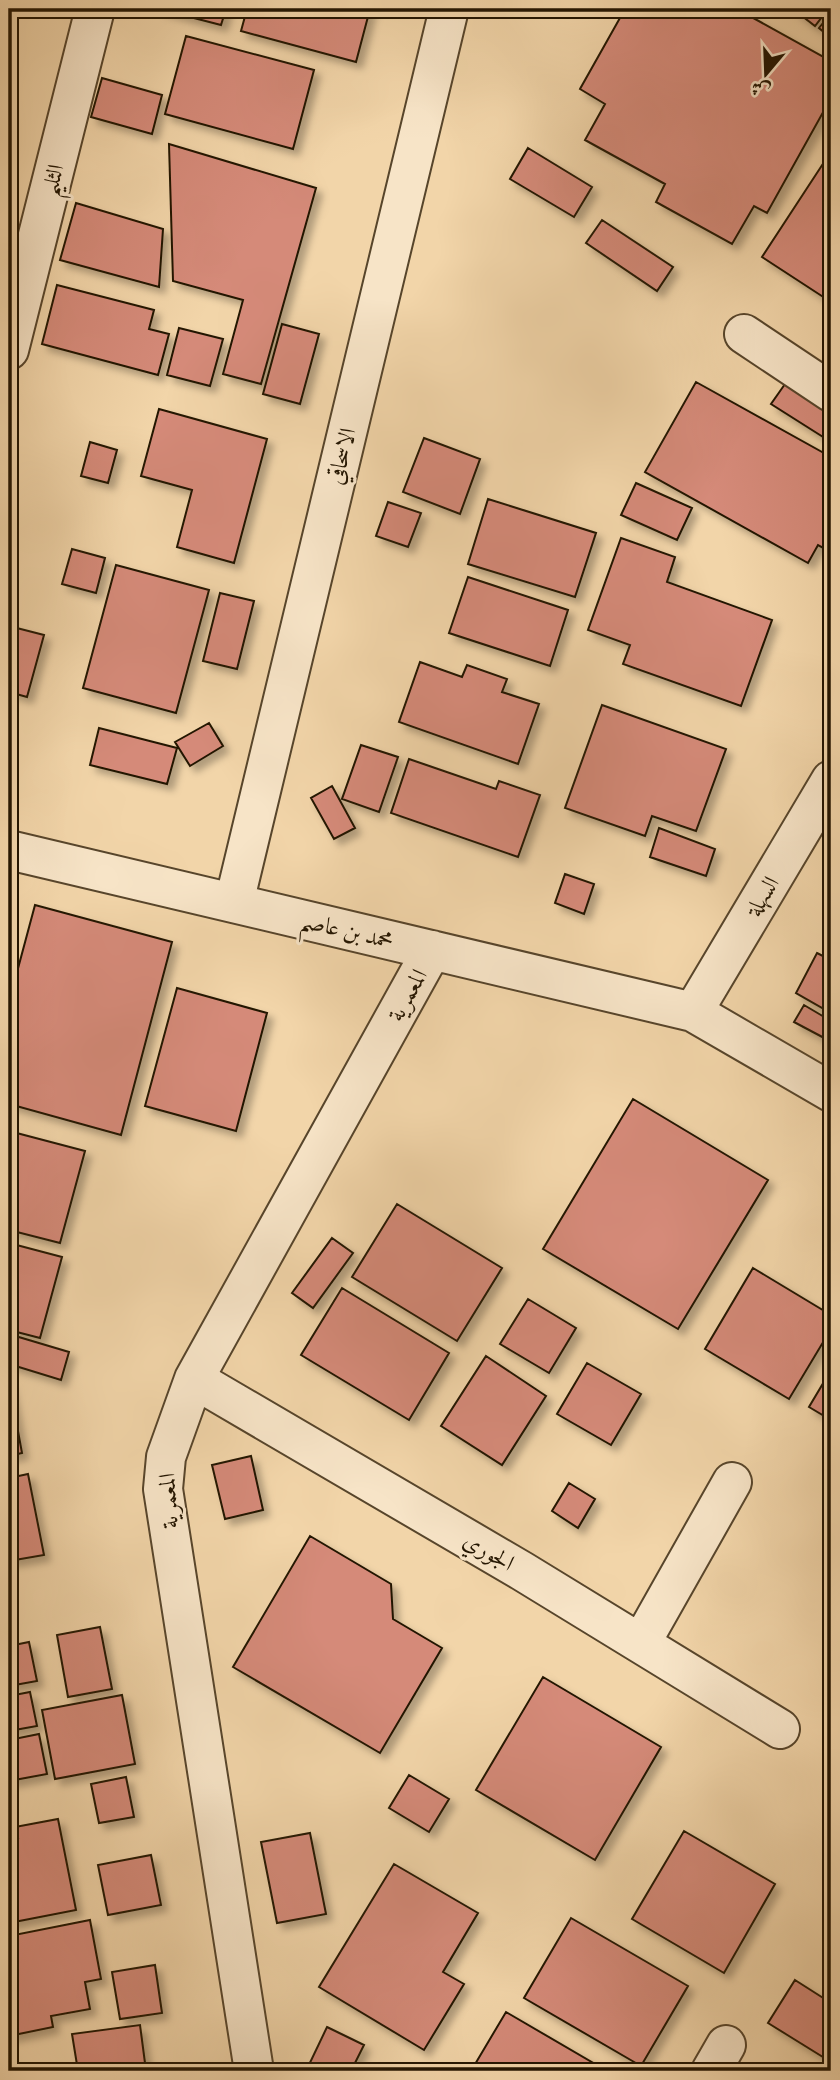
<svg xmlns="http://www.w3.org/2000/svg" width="840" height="2080" viewBox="0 0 840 2080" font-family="'Gentium Book Plus',Amiri,serif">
<defs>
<filter id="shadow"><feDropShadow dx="6" dy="6" stdDeviation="3.5" flood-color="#0004"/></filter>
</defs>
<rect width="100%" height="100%" fill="#f2d5a9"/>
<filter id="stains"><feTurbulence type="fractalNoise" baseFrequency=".00286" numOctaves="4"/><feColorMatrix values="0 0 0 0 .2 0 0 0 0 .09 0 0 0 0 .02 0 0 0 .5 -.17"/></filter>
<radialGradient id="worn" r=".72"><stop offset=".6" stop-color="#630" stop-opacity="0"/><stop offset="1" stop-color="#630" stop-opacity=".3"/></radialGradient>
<!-- building -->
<path fill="#d58a79" stroke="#231501" stroke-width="2" filter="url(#shadow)" d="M 159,9 L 226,9 L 221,25 Z
M 247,9 L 370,9 L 356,62 L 241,31 Z
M 625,9 L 737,9 L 831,61 L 831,98 L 767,213 L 754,206 L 732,244 L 656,202 L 665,184 L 585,140 L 605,104 L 580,89 Z
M 793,9 L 828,9 L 815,26 Z
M 831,13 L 831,38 L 819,28 Z
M 186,36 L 314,70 L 293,149 L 165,114 Z
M 102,78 L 162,95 L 152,134 L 91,117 Z
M 169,144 L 316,188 L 261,384 L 223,374 L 243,300 L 173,281 Z
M 528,148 L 592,187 L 574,217 L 510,179 Z
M 830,153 L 831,154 L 831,302 L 762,257 Z
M 76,203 L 163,229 L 159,287 L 60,260 Z
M 602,220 L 673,267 L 657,291 L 586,243 Z
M 57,285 L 154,310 L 149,329 L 169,334 L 158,375 L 42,344 Z
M 282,324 L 319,334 L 300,404 L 263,394 Z
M 179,328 L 223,339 L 210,386 L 167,375 Z
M 696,382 L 831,457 L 831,552 L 818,545 L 808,563 L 645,472 Z
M 785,384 L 831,413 L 831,442 L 771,404 Z
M 159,409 L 267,439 L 234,563 L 177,547 L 192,490 L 141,476 Z
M 424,438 L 480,459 L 460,514 L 403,492 Z
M 90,442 L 117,450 L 108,483 L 81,476 Z
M 636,483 L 692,508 L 677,540 L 621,515 Z
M 488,499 L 596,533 L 575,597 L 468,564 Z
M 388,502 L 421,513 L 408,547 L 376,536 Z
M 621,538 L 675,557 L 667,582 L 772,620 L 741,706 L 623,664 L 630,645 L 588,630 Z
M 72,549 L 105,558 L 96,593 L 62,584 Z
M 116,565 L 209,590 L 176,713 L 83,688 Z
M 468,577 L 568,610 L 550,666 L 449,633 Z
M 220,593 L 254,601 L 237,669 L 203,661 Z
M 9,626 L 44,635 L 27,697 L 9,692 Z
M 420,662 L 462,677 L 467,665 L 507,679 L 502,692 L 539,704 L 518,764 L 399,722 Z
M 602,705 L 726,749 L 696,831 L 652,816 L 645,836 L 565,808 Z
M 209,723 L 223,746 L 190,766 L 175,742 Z
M 99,728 L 177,748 L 167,784 L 90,765 Z
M 361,745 L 398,757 L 379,812 L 342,799 Z
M 409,759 L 496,789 L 499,781 L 540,795 L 518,857 L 391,813 Z
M 332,786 L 355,828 L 334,839 L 311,798 Z
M 659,828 L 715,849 L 706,876 L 650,857 Z
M 565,874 L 594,884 L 584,914 L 555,903 Z
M 35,905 L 172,942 L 121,1135 L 9,1104 L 9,1002 Z
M 817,953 L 831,960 L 831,1013 L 796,993 Z
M 177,988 L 267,1013 L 236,1131 L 145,1106 Z
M 804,1005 L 831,1021 L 831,1033 L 828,1040 L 794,1022 Z
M 633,1099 L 768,1180 L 678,1329 L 543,1249 Z
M 9,1131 L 85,1151 L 60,1243 L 9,1230 Z
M 397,1204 L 502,1268 L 457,1341 L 352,1277 Z
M 332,1238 L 353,1253 L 313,1308 L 292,1293 Z
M 9,1243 L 62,1257 L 40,1338 L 9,1330 Z
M 753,1268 L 831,1315 L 831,1329 L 789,1399 L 705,1349 Z
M 342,1288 L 449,1353 L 409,1420 L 301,1355 Z
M 528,1299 L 576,1328 L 549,1373 L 500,1344 Z
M 12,1335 L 69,1352 L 61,1380 L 9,1364 L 9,1347 Z
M 486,1356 L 546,1396 L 502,1465 L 441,1426 Z
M 587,1363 L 641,1394 L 611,1445 L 557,1414 Z
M 831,1370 L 831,1420 L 809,1407 Z
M 9,1382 L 22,1453 L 9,1456 Z
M 251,1456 L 263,1510 L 225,1519 L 212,1465 Z
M 28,1474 L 44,1555 L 9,1561 L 9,1478 Z
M 569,1483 L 595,1499 L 578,1528 L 552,1511 Z
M 310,1536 L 391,1584 L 393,1619 L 442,1648 L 380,1753 L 233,1667 Z
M 100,1627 L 112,1689 L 68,1697 L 57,1635 Z
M 29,1642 L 37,1681 L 9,1686 L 9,1646 Z
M 543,1677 L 661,1747 L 595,1860 L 476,1790 Z
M 30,1692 L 37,1726 L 9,1731 L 9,1696 Z
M 122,1695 L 135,1764 L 55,1779 L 42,1710 Z
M 39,1734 L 47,1774 L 9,1781 L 9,1740 Z
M 409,1775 L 449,1799 L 429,1832 L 389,1808 Z
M 126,1777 L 134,1817 L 99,1823 L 91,1784 Z
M 58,1819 L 76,1910 L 9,1923 L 9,1840 L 18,1838 L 15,1827 Z
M 684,1831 L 775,1884 L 724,1973 L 632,1919 Z
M 310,1833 L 326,1914 L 277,1923 L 261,1842 Z
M 151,1855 L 161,1905 L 108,1915 L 98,1865 Z
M 394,1864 L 478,1913 L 443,1972 L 464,1984 L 424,2050 L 319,1987 Z
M 571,1918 L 688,1986 L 641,2066 L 524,1998 Z
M 90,1920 L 101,1979 L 85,1982 L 90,2009 L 51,2016 L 53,2027 L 9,2036 L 9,1936 Z
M 155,1965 L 162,2013 L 120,2019 L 112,1972 Z
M 795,1980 L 831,2003 L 831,2062 L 768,2023 Z
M 506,2012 L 607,2071 L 471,2071 Z
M 140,2025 L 145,2063 L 91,2071 L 78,2071 L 72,2034 Z
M 327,2027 L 364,2045 L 351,2071 L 306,2071 Z"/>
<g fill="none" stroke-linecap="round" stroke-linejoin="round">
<!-- minor casing -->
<g stroke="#57452b" stroke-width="42">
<path id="minor" d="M 744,334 L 831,392
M 9,350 L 95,9
M 9,850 L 693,1012 L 831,1092
M 234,903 L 449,9
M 693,1012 L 831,780
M 194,1379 L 522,1571 L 780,1729
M 641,1643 L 732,1482
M 254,2071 L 163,1489 L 166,1457 L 194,1379 L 432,950
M 711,2071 L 726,2045"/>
</g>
<!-- minor -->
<use href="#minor" stroke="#f7e4c7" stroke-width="38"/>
</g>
<g text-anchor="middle" stroke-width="6" stroke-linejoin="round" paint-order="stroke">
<!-- street labels -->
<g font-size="23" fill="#231501" stroke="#f7e4c7">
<text transform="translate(52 180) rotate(-76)" y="8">الثليم</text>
<text transform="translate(341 456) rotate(-76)" y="8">الاسحاقي</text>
<text transform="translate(762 896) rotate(-59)" y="8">السهلة</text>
<text transform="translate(347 930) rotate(13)" y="8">محمد بن عاصم</text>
<text transform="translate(407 995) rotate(-61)" y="8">المعمرية</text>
<text transform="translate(168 1501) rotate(-94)" y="8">المعمرية</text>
<text transform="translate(489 1551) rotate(30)" y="8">الجوري</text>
</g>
</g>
<!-- margin -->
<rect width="840" height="2080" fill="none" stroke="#f2d5a9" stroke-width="35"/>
<rect x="10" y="10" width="819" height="2059" fill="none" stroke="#231501" stroke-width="3.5"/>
<rect x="18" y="18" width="805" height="2045" fill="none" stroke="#231501" stroke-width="2"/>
<!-- north arrow -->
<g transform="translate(766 74) rotate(199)" stroke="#f7e4c7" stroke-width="5" paint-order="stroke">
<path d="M0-5L12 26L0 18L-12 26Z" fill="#231501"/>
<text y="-10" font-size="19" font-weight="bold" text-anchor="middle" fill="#231501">ش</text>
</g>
<rect width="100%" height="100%" filter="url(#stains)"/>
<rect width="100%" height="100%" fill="url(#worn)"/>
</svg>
